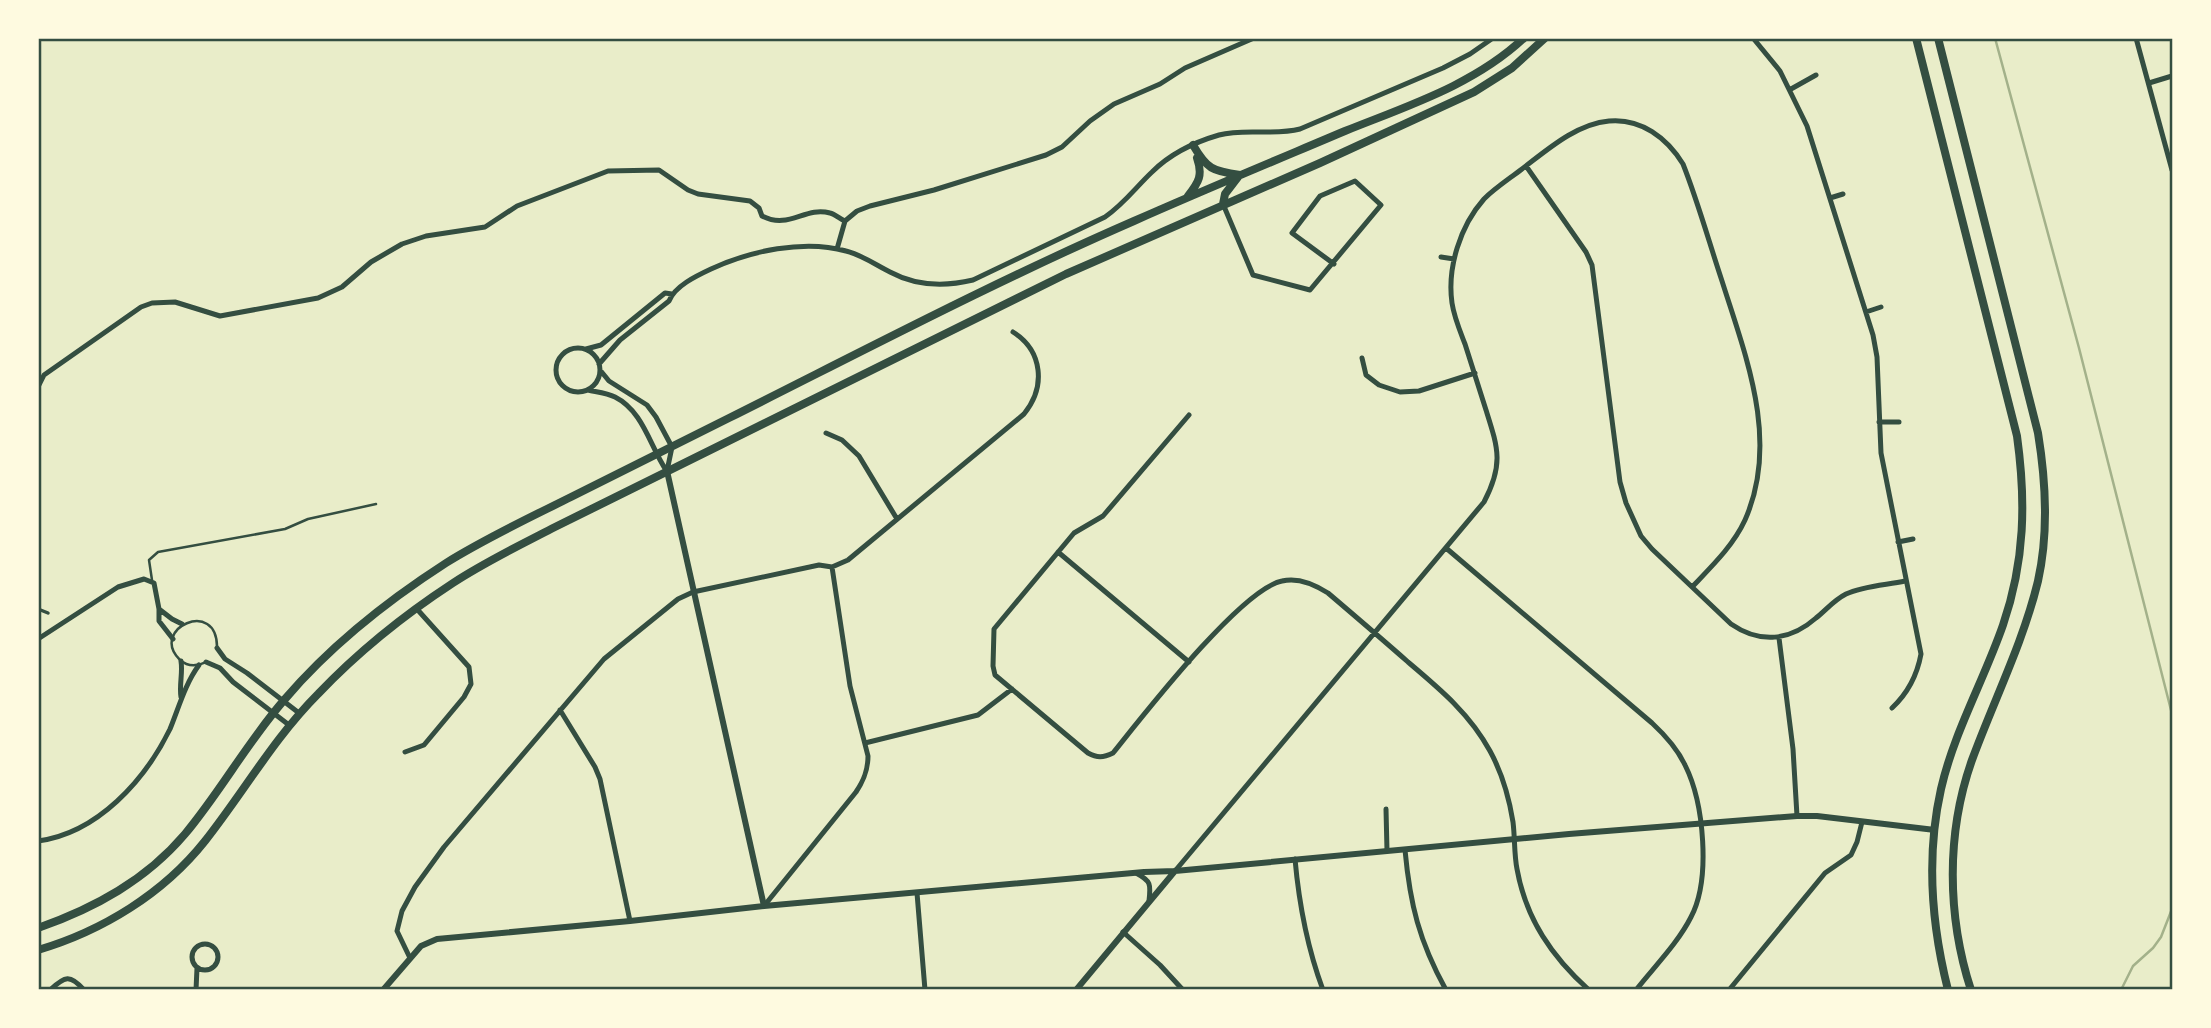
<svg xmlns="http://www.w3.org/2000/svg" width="2211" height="1028" viewBox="0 0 2211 1028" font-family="Overpass,sans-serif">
<rect width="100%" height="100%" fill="#e9edc9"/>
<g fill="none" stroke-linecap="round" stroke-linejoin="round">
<!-- stream -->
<path stroke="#a3b18a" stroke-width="2.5" d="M 1995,38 L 2079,348 L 2172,714
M 2121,990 L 2133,966 L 2153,948 L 2161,937 L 2172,909"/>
<!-- service -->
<path stroke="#344e41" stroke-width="2.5" d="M 152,580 L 149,560 L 158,552 L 285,529 L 308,519 L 376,504
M 206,662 C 198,666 188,667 180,660 C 148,629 218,597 217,648"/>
<!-- pedestrian -->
<path stroke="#344e41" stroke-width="3.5" d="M 38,609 L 48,613"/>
<!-- minor -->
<path stroke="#344e41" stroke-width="5" d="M 1753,38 L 1780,71 L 1807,126 L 1873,335 L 1877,357 L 1881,453 L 1921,654 C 1917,676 1908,693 1892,708
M 2136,38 L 2172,170
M 2149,83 L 2172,76
M 1791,89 L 1816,75
M 1526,166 L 1586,252 L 1592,265 L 1620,482 L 1626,503 L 1641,536 L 1652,549 L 1731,624 C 1760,644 1790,641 1816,618 C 1826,610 1834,600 1846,594 C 1863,586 1886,585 1905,581
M 1830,198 L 1843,194
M 1223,204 L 1253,275 L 1310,290 L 1381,205 L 1355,181 L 1320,196 L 1292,233 L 1334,264
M 837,249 L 845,221 L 857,211 L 870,206 L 934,190 L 1046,155 L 1062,147 L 1090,121 L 1114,104 L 1160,84 L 1185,68 L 1254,38
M 1441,257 L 1454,259
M 1866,312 L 1881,307
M556 370a22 22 0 1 1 44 0a22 22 0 1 1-44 0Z
M 586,349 L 601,345 L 665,293 L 672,294
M 1362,358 L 1366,375 L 1379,385 L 1400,392 L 1419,391 L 1475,373
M 599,364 L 620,340 L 669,301 C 675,286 696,276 711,269 C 750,251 804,239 846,251 C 862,255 876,265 890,272 C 916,286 944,287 973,280 L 1105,217 C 1124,204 1136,187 1152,172 C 1170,154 1195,142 1219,135 C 1245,128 1273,136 1300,129 L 1443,68 L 1470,54 L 1493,38
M 600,370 L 609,381 L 647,405 L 656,417 L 672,447 L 667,471
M 38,387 L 44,375 L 141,307 L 152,303 L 175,302 L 220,316 L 318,298 L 342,287 L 371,262 L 402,244 L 426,236 L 485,227 L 517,206 L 608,171 L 659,170 L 688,190 L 698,194 L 750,201 L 759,208 L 762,216 C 789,230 805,206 830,213 C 835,214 840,219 845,221
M 588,390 C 597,392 607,393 615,397 C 643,411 650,446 666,470
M 1189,415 L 1103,516 L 1074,533 L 994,629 L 993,666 L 995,675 L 1088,753 C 1097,758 1103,758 1113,753 C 1142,717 1241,589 1282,581 C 1298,577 1314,584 1328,593 C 1355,616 1382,639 1408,662 C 1440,689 1470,714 1490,751 C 1502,773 1509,797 1513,822 C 1515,838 1514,854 1517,869 C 1526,919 1552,957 1589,990
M 1879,422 L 1899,422
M 826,433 L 842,440 L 859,456 L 897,519
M 1898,542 L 1913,539
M 1446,548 L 1652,723 C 1666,736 1677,748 1685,765 C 1704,803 1711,879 1691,917 C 1678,943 1654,967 1636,990
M 1058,552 L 1189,662
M 159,609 L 172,619 L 182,624
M 1779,638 L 1793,749 L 1797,816
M 38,639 L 118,587 L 144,579 L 154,583 L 159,609 L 159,621 L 173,639
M 217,648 L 225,659 L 247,673 L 299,713
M 206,662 L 220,668 L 233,682 L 289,725
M 181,697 C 179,685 183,673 181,661
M 560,710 L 595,767 L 600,779 L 630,921
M 865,743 L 978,715 L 1012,689
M 405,752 L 424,745 L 464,697 L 471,684 L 469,667 L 416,608
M 1386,809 L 1387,851
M 38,841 C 98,833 145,780 170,729 C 179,707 185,684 199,665
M 1405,850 C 1410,904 1419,941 1446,990
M 1295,859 C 1299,904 1307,947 1323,990
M 1175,871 L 1484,502 C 1504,464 1498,448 1486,410 C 1479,388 1472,366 1465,344 C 1460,331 1454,317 1452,303 C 1447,268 1460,226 1484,199 C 1495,188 1509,179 1522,169 C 1547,150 1576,124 1609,121 C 1641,118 1667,138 1683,164 C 1698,202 1709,242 1722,281 C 1746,357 1780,441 1745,520 C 1733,546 1712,566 1692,587
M 1136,873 C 1151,881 1151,884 1149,901
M 917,893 L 925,990
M 764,906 L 856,792 C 864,780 868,770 868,756 L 850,686 L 832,567
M 1123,932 L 1160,965 L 1183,990
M192 957a13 13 0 1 1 26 0a13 13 0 1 1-26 0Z
M 410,958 L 397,931 L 402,911 L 415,887 L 444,847 L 604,659 L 678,599 L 693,592 L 819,565 L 832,567 L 848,560 L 1024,414 C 1046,387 1043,351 1013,332
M 50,990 C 65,976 70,974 84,990
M 196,990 L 197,968
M 1729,990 L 1825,873 L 1851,855 L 1857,842 L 1862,822"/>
<!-- tertiary -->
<path stroke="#344e41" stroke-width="6" d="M 667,471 L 764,906
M 383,990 L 421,946 L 437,939 L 630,921 L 764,906 L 1144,872 L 1175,871 L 1569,834 L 1797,816 L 1817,816 L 1935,830
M 1076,990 L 1175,871"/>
<!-- primary -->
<path stroke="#344e41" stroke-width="8" d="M 1916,38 L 2017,436 C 2026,501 2025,561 2003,625 C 1984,680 1954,732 1941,789 C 1926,856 1931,923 1948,990
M 1938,38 L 2038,433 C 2046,482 2049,532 2038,581 C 2023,643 1994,700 1972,760 C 1946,833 1947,916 1971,990
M 1193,145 C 1207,169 1212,171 1240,175
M 1188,196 C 1199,182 1203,175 1197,158
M 1223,204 L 1225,194 L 1238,177
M 38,928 C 95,908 146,880 185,834 C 221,791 248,741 285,699 C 331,645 387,601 446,563 C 486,538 529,518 571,497 C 624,471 676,444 729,418 C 863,351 996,281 1134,221 C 1204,190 1274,161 1345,131 C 1407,106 1474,85 1524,38
M 38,950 C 102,931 163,894 205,841 C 243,793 274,738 318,694 C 358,652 404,615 453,583 C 485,562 520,545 555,527 L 1066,274 L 1320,163 L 1474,92 L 1512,68 L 1545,38"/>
</g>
<!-- border -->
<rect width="2211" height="1028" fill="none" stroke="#fefae0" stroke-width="80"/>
<rect x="40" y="40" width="2131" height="948" fill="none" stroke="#344e41" stroke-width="2.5"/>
</svg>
